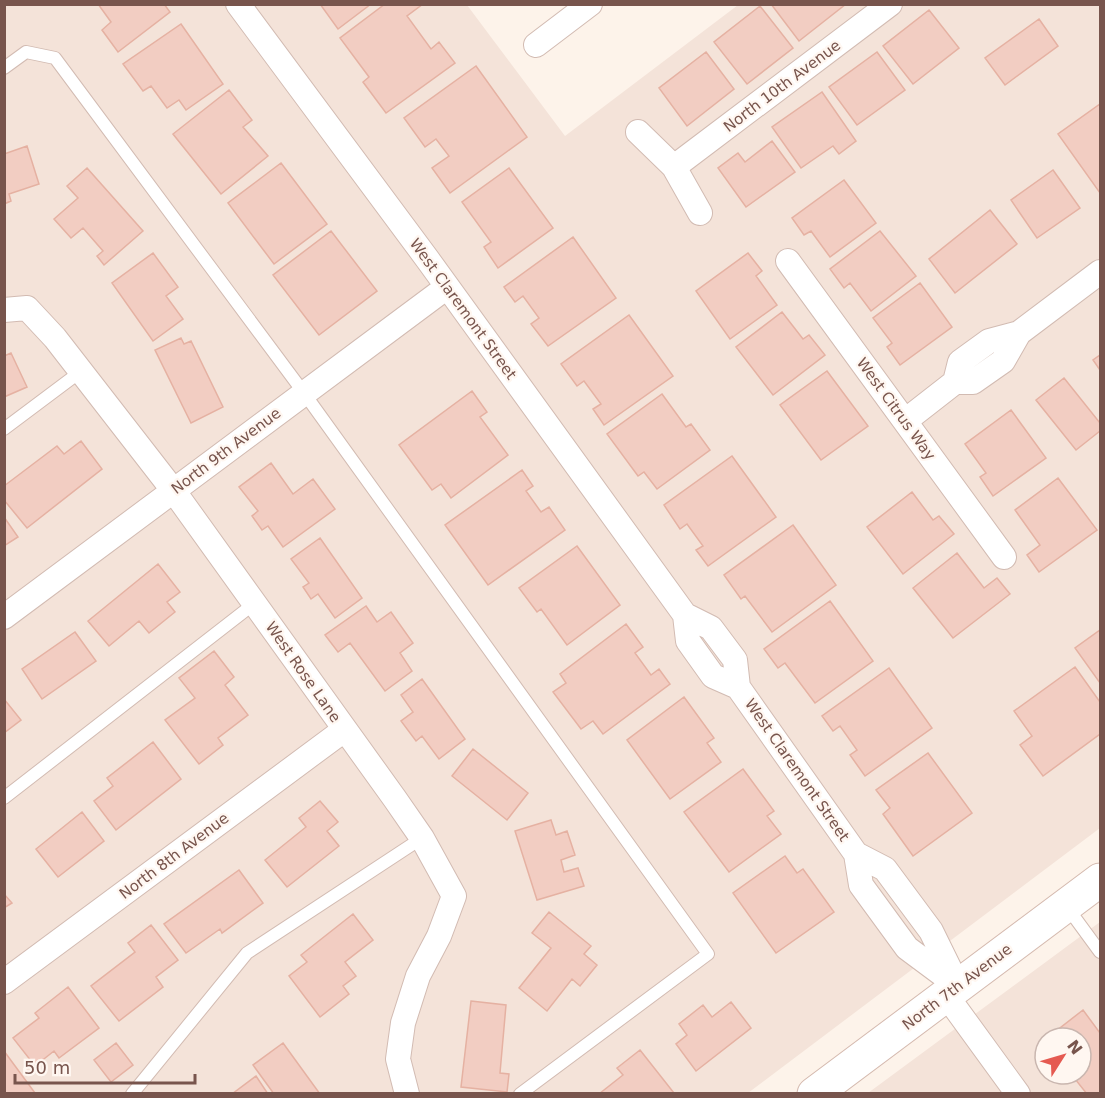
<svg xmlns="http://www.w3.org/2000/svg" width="1105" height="1098" viewBox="0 0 1105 1098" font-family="'DejaVu Sans',sans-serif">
<rect width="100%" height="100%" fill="#fdf3ea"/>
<!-- residential -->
<path fill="#f4e3d9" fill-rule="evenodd" d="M 5,5 L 467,5 L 565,136 L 738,5 L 1100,5 L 1100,828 L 748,1093 L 5,1094 Z
M 1100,922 L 1100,1093 L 868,1093 ZM 1045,1038 L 1081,1038 L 1081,1074 L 1045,1074 Z"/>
<!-- building -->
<path fill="#f2cdc2" stroke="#e5b1a2" stroke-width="1.5" d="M 98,4 L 164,4 L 170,12 L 118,52 L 102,30 L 111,22 Z
M 320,4 L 371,4 L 338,29 Z
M 385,4 L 423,4 L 407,16 L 431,49 L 439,42 L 455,63 L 386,113 L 363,82 L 369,77 L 340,38 Z
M 771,4 L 846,4 L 799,41 Z
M 760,6 L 793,48 L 747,84 L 714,42 Z
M 929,10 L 959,48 L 913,84 L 883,46 Z
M 1039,19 L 1058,46 L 1005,85 L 985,58 Z
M 181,24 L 223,84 L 186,110 L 179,100 L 167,108 L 151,86 L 143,91 L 123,64 Z
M 706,52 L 734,89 L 687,126 L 659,88 Z
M 877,52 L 905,90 L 857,125 L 829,87 Z
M 476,66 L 527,137 L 450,193 L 432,168 L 449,156 L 436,139 L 425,147 L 404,118 Z
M 229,90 L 252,120 L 243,127 L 268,156 L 221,194 L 173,134 Z
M 822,92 L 856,141 L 839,154 L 833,146 L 801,168 L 772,127 Z
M 1100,104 L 1100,193 L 1058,134 Z
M 772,141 L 795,172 L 746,207 L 718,168 L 738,153 L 745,162 Z
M 27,146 L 39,184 L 9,194 L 11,201 L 4,204 L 4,154 Z
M 281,163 L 327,224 L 274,264 L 228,203 Z
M 87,168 L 143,231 L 104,265 L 97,256 L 103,251 L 83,228 L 71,238 L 54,219 L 78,198 L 67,186 Z
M 509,168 L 553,228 L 498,268 L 484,247 L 491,242 L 462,202 Z
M 1053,170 L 1080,208 L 1037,238 L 1011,200 Z
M 844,180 L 876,223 L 830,257 L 811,231 L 804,235 L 792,218 Z
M 990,210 L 1017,244 L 955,293 L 929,259 Z
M 331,231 L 377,291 L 319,335 L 273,275 Z
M 880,231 L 916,276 L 871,311 L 850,283 L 844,288 L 830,269 Z
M 573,237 L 616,298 L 548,346 L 531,324 L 539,318 L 523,296 L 515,302 L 504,287 Z
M 153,253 L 178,287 L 166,296 L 183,319 L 153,341 L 112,283 Z
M 748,253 L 762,271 L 756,276 L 777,305 L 730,339 L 696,291 Z
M 920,283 L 952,327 L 900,365 L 887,347 L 892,343 L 873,318 Z
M 782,312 L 803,339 L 809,335 L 825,355 L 773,395 L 736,347 Z
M 629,315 L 673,376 L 604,425 L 593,409 L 601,404 L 584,381 L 577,386 L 561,364 Z
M 181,338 L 184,344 L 191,341 L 223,407 L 191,423 L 155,350 Z
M 11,353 L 27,387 L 4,397 L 4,356 Z
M 1100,355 L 1100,370 L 1093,360 Z
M 827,371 L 868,426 L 821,460 L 780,405 Z
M 1064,378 L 1100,423 L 1100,431 L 1076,450 L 1036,400 Z
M 472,391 L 487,412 L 480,417 L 508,455 L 451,498 L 441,484 L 432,490 L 399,445 Z
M 662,394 L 686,427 L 691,424 L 710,450 L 657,489 L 644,472 L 638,476 L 607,434 Z
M 1011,410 L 1046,458 L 993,496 L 980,477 L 986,473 L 965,444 Z
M 81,441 L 102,469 L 27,528 L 4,500 L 4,486 L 57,446 L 64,454 Z
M 732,456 L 776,517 L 708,566 L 696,550 L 703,546 L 687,524 L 680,529 L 664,505 Z
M 271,463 L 293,494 L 313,479 L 335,509 L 283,547 L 268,526 L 262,530 L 252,516 L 258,511 L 239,487 Z
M 522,470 L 533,486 L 526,491 L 541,512 L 549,507 L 565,530 L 488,585 L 445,525 Z
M 1058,478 L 1097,530 L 1039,572 L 1027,555 L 1040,545 L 1015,510 Z
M 912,492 L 933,520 L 939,516 L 954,534 L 903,574 L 867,527 Z
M 4,517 L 18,537 L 4,546 Z
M 793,525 L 836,585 L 772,632 L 745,596 L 741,599 L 724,575 Z
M 320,538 L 362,598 L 335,618 L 318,594 L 311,599 L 303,587 L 309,583 L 291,559 Z
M 577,546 L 620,605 L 567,645 L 541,609 L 537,612 L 519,588 Z
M 957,553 L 984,588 L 997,578 L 1010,594 L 953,638 L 913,588 Z
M 158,564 L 180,592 L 167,602 L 175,612 L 149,633 L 139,621 L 109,646 L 88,621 Z
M 830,601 L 873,661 L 815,703 L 785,663 L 778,668 L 764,649 Z
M 366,606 L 377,622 L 391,612 L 413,643 L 400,653 L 412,671 L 385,691 L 350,643 L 338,652 L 325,635 Z
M 626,624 L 643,647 L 635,653 L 651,675 L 659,669 L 670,684 L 603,734 L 593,721 L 581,729 L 553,692 L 566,683 L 560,674 Z
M 1100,630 L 1100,683 L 1075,648 Z
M 75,632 L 96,661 L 42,699 L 22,669 Z
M 214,651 L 234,677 L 225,685 L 248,715 L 218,738 L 223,745 L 199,764 L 165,720 L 195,698 L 179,678 Z
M 1075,667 L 1100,702 L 1100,734 L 1043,776 L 1020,745 L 1032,736 L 1014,711 Z
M 889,668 L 932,728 L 865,776 L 850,755 L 857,750 L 840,726 L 833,731 L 822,716 Z
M 422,679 L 465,739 L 439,759 L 422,736 L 416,741 L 401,721 L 413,712 L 401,695 Z
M 684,697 L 714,738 L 707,743 L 721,762 L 670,799 L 627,740 Z
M 4,699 L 21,720 L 4,733 Z
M 153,742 L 181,779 L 116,830 L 94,801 L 113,786 L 107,778 Z
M 473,749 L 528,793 L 507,820 L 452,776 Z
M 928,753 L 972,813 L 913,856 L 883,814 L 890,808 L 876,790 Z
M 743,769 L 774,811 L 767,816 L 781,834 L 729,872 L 684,812 Z
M 320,801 L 338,822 L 327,831 L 339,846 L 287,887 L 265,860 L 306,827 L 299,818 Z
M 82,812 L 104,841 L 58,877 L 36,849 Z
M 551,820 L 556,835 L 567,831 L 575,855 L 561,860 L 564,872 L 578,868 L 584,886 L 537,900 L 515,831 Z
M 785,856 L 797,873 L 803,869 L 834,912 L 776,953 L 733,893 Z
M 239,870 L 263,903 L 222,933 L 220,929 L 186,953 L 164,924 Z
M 4,894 L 12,903 L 4,908 Z
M 549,912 L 591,946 L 584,954 L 597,965 L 580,986 L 572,979 L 547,1011 L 519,988 L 551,948 L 532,933 Z
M 353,914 L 373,940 L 345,962 L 356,976 L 343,986 L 349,994 L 320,1017 L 289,976 L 307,962 L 301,955 Z
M 151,925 L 178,960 L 156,977 L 163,987 L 119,1021 L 91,986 L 135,952 L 128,943 Z
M 68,987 L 99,1028 L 59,1058 L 54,1051 L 35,1066 L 13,1038 L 39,1018 L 35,1013 Z
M 471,1001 L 506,1005 L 500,1073 L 509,1074 L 507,1092 L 461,1087 Z
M 731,1002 L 751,1028 L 696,1071 L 676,1044 L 687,1035 L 679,1024 L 703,1005 L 712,1017 Z
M 1083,1010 L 1100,1033 L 1100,1094 L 1087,1094 L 1075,1079 L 1083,1073 L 1081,1070 L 1081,1038 L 1047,1038 Z
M 116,1043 L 133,1065 L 111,1082 L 94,1060 Z
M 283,1043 L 320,1094 L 274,1094 L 253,1065 Z
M 640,1050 L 674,1093 L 599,1094 L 623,1075 L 617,1068 Z
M 4,1051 L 35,1093 L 33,1094 L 4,1094 Z
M 256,1076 L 268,1094 L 232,1094 Z"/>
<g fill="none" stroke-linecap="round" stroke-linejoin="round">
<!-- service casing -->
<g stroke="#d2bbb2" stroke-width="14">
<path id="service" d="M 4,68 L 26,52 L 55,58 L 304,393 L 708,954 L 520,1094
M 4,429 L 80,372
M 4,798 L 255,603
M 1067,907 L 1100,952
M 132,1094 L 247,953 L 422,838"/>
</g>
<!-- minor casing -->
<g stroke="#d2bbb2" stroke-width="26">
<path id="minor" d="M 238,4 L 428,260 L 685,615 L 711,628 L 735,660 L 738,687 L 856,854 L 885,869 L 931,931 L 958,986
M 536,45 L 590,4
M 638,132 L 674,167 L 700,213
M 674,167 L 890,4
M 788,261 L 1004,557
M 4,310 L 27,308 L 55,338 L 173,490 L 395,799 L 422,838 L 454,896 L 439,936 L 418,976 L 403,1023 L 398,1059 L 407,1094
M 955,382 L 973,382 L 1003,361 L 1019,333
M 905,421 L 955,382 L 960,362 L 989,341 L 1019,333 L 1100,272
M 685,615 L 688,641 L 713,676 L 738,687
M 4,617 L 447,287
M 856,854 L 861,885 L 907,948 L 954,983
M 4,982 L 344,730
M 946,995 L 1018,1094"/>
</g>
<!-- secondary casing -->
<g stroke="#d5baaf" stroke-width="35">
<path id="secondary" d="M 814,1094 L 1100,880"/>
</g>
<!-- service -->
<use href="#service" stroke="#fff" stroke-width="12"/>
<!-- minor -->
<use href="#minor" stroke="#fff" stroke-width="24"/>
<!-- secondary -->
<use href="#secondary" stroke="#fff" stroke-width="33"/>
</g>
<g text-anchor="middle" stroke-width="4.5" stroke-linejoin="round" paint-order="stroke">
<!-- street labels -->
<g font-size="15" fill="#78554d" stroke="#fff7f1">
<text transform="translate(782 86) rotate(-37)" y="5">North 10th Avenue</text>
<text transform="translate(463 309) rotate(54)" y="5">West Claremont Street</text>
<text transform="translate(896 409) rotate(54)" y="5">West Citrus Way</text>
<text transform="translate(226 451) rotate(-37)" y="5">North 9th Avenue</text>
<text transform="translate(303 672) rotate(55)" y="5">West Rose Lane</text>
<text transform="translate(797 770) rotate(55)" y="5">West Claremont Street</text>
<text transform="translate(174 856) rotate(-37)" y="5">North 8th Avenue</text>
<text transform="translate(957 987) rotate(-37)" y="5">North 7th Avenue</text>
</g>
</g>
<!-- border -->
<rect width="1105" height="1098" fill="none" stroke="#78554d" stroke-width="12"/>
<!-- north arrow -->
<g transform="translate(1063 1056) rotate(53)"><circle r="28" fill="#fff7f1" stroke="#c9b6af" stroke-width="1.5"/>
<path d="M0-4.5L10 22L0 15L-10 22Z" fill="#e55a51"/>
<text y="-9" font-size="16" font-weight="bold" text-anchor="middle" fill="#78554d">N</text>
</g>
<!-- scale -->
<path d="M15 1074v9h180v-9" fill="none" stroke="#78554d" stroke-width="3"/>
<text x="24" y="1074" font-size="18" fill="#78554d" stroke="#fff7f1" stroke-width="4.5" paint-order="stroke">50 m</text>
</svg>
